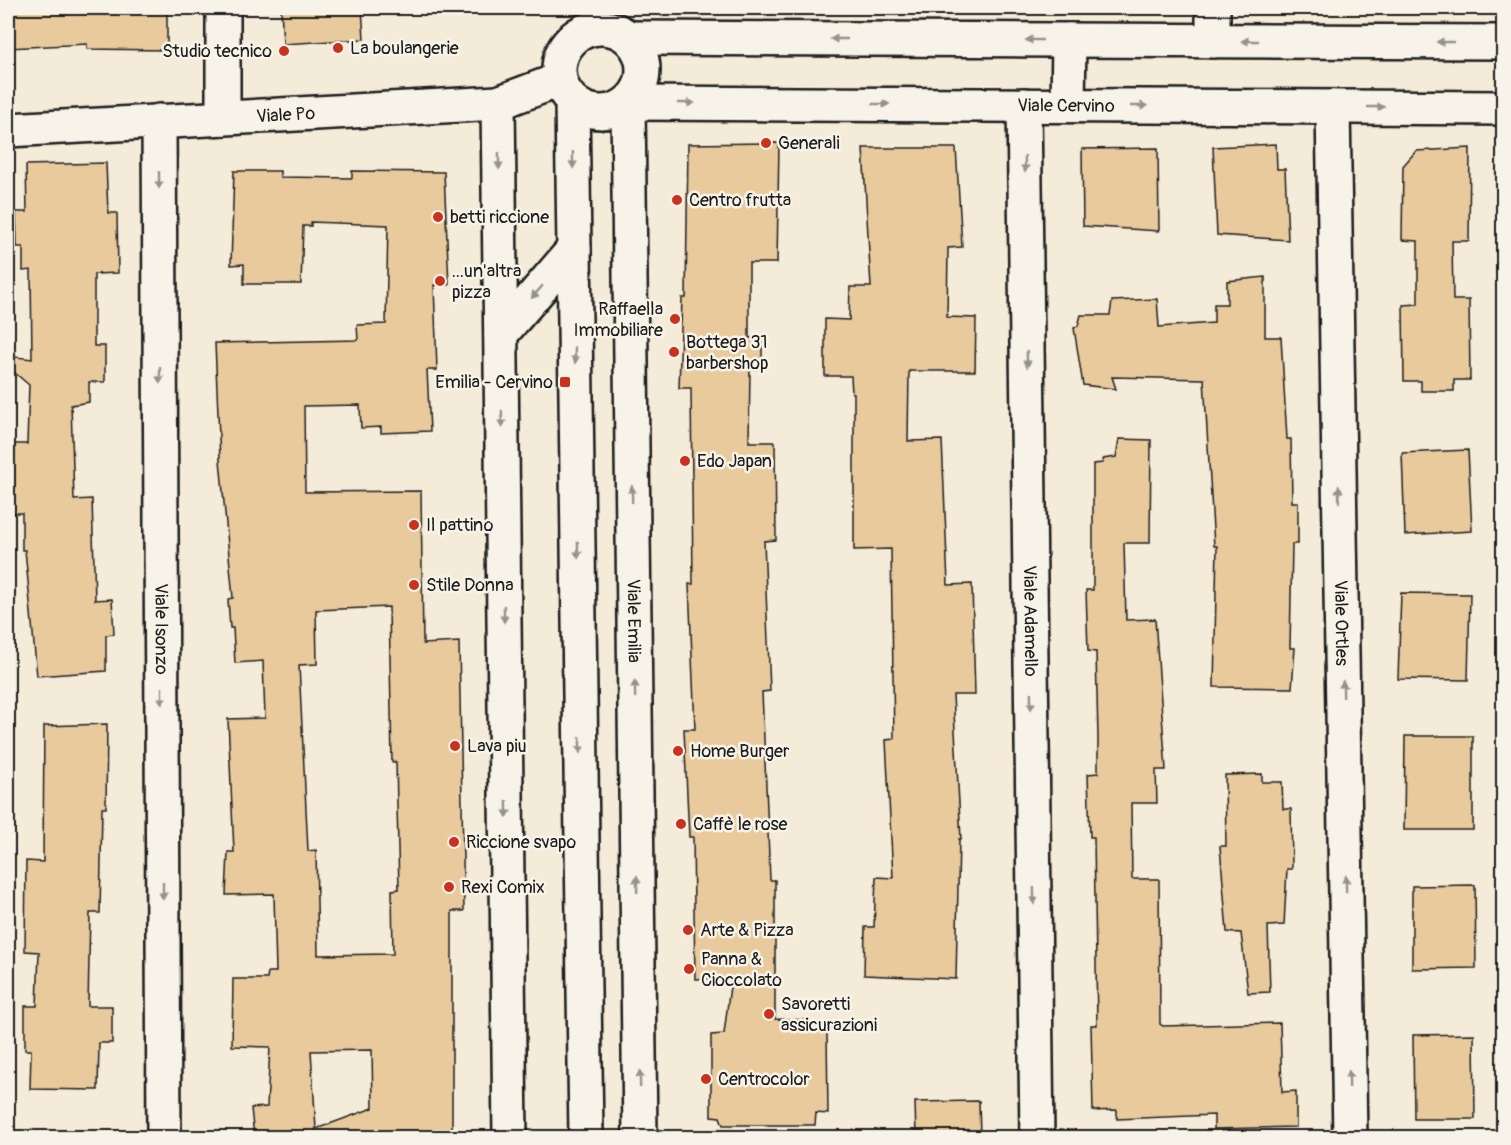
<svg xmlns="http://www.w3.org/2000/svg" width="1511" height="1145" viewBox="0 0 1511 1145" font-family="Pangolin,sans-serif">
<rect width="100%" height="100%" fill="#f4ebd9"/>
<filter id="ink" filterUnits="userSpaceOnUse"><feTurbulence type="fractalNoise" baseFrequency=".0167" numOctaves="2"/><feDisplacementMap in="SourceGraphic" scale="12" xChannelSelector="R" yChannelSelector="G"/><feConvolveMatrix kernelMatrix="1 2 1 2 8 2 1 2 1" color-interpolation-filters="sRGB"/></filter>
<g filter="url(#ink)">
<!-- building -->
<path fill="#e9ca9c" stroke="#1c1c1c" stroke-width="1.5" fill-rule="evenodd" d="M 8,8 L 167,8 L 167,50 L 87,49 L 87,44 L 8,48 Z
M 281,8 L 362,8 L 364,39 L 283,44 Z
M 779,143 L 777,263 L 749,263 L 749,338 L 762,337 L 762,369 L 750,369 L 749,442 L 775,442 L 776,540 L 764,541 L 770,691 L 762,692 L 770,880 L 775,880 L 775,1019 L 809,1020 L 815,1031 L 827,1031 L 828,1114 L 816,1113 L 815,1125 L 723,1125 L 720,1117 L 711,1116 L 711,1035 L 724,1034 L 731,978 L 695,979 L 693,837 L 689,837 L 684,729 L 695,729 L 689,584 L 693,584 L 691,388 L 679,388 L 682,298 L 686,298 L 688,144 Z
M 1276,144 L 1277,169 L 1285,169 L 1288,240 L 1217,235 L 1213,147 Z
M 863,148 L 956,148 L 962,247 L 948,248 L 947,317 L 976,318 L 975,371 L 909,371 L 908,441 L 942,440 L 948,585 L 972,584 L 975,695 L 953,695 L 961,839 L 959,839 L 956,979 L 864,975 L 865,927 L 874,927 L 876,877 L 893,878 L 886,740 L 894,739 L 891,549 L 854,550 L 854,393 L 852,393 L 851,376 L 825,376 L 825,319 L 849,320 L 850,287 L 871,287 Z
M 1158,148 L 1159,231 L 1083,226 L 1082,149 Z
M 1470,148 L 1469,241 L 1452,241 L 1453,300 L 1469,300 L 1470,380 L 1454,380 L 1454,391 L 1421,391 L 1421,381 L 1404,381 L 1403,305 L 1418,304 L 1418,241 L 1402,240 L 1403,166 L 1416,151 Z
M 106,163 L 108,213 L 117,213 L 118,273 L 94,274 L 94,346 L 105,346 L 105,382 L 89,382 L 89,402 L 71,405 L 74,500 L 92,499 L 95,600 L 112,599 L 114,634 L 106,635 L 106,671 L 37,676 L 25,550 L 22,550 L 22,513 L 11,513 L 9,444 L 27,444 L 29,385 L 8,367 L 8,356 L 32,359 L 31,270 L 23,271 L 23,247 L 17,247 L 16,212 L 27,212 L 26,165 Z
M 234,171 L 280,171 L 280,177 L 352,178 L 352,171 L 444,172 L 449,285 L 434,285 L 437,370 L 427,370 L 430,431 L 381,433 L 381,427 L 361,428 L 360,405 L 304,406 L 305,492 L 421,491 L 423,644 L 459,642 L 464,911 L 452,911 L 452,1137 L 254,1137 L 251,1108 L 267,1107 L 270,1047 L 232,1046 L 233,979 L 267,979 L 268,972 L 276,972 L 274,894 L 226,895 L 228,852 L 234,852 L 228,719 L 265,718 L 263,661 L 235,663 L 233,628 L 230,628 L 228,599 L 233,598 L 220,460 L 215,343 L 358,340 L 357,325 L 386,324 L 388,225 L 311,222 L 311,226 L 303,226 L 301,284 L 244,284 L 244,264 L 231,265 ZM 389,607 L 392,762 L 396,762 L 399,889 L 392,890 L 393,954 L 318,955 L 316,850 L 308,851 L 299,665 L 317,664 L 316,610 ZM 372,1050 L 373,1108 L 316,1129 L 311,1051 Z
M 1265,277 L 1265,337 L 1281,337 L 1287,439 L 1291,439 L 1292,502 L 1298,502 L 1298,544 L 1292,544 L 1290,648 L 1295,648 L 1292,688 L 1214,687 L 1217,546 L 1214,546 L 1204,379 L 1112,377 L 1116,389 L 1083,385 L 1074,328 L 1078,326 L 1081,315 L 1110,315 L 1112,301 L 1157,299 L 1159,327 L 1214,323 L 1214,304 L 1227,304 L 1227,281 Z
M 1119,439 L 1151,440 L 1150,543 L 1124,543 L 1126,620 L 1155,619 L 1166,770 L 1156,770 L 1157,803 L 1131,803 L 1132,879 L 1159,879 L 1160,1024 L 1163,1026 L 1280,1023 L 1282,1092 L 1296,1091 L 1296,1127 L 1214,1129 L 1214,1115 L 1117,1119 L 1117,1110 L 1093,1111 L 1091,1025 L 1097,1025 L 1094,837 L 1090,837 L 1088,774 L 1098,773 L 1098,737 L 1096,652 L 1088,651 L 1086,590 L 1093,590 L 1093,464 L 1103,463 L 1103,459 L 1116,457 Z
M 1468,450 L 1472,531 L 1405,535 L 1402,453 Z
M 1401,593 L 1470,594 L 1468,680 L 1398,679 Z
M 107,724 L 106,808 L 102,808 L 100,913 L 90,913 L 88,1006 L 112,1006 L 112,1043 L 99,1043 L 98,1090 L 30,1089 L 31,1050 L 25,1050 L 25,1006 L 37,1006 L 39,952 L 25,951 L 26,861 L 43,862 L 44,726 Z
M 1405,736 L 1473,736 L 1473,830 L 1404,830 Z
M 1262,774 L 1262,782 L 1282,782 L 1283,809 L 1291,809 L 1292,869 L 1287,869 L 1284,925 L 1268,926 L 1270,992 L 1248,993 L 1241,933 L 1227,932 L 1220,846 L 1226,846 L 1225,775 Z
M 1475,885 L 1476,968 L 1412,969 L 1412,886 Z
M 1474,1034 L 1475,1119 L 1414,1119 L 1413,1035 Z
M 979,1101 L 980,1136 L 916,1137 L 915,1102 Z"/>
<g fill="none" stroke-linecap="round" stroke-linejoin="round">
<!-- street casing -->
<g stroke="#1c1c1c" stroke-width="38">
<g id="street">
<path d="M 223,8 L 223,118"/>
<path d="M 1213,8 L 1213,41"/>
<path d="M 629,38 L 1504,42"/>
<path d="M 498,103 L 510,1138"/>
<path id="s1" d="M 628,103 L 1504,108"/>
<path id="s2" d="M 1024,105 L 1037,1138"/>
<path d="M 1068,105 L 1069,40"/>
<path id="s3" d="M 1333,107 L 1350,1138"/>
<path id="s4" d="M 159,121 L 164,1138"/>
<path id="s5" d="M 8,130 L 498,103 L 559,80"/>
<path d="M 501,334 L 574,249"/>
</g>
</g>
<!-- secondary casing -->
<g stroke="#1c1c1c" stroke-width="38">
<g id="secondary">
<circle cx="601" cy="70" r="42"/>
<path d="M 572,101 L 586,1138"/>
<path id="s6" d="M 628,103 L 640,1138"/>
</g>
</g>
<!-- street -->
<use href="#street" stroke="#f7f3e8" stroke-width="33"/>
<!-- secondary -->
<use href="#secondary" stroke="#f7f3e8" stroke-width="33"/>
</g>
<!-- one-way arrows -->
<defs><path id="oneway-solid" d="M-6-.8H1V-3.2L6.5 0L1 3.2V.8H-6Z" transform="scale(1.5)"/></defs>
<g fill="#94928c">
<use href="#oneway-solid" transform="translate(839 39) rotate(-180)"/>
<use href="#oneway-solid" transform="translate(1034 40) rotate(-180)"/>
<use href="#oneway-solid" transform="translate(1250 41) rotate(-180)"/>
<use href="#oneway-solid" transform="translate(1445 42) rotate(-180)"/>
<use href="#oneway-solid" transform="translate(686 103)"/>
<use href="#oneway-solid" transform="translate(881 104)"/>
<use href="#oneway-solid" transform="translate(1139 106)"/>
<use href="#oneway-solid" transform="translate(1376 107)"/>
<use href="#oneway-solid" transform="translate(573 160) rotate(89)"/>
<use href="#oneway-solid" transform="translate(499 161) rotate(89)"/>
<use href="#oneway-solid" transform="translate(1025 164) rotate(89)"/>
<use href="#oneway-solid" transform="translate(159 180) rotate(90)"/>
<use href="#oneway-solid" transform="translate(537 292) rotate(131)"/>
<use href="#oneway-solid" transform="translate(575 355) rotate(89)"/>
<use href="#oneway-solid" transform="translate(1027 359) rotate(89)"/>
<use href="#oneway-solid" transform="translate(160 375) rotate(90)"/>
<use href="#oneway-solid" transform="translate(502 419) rotate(89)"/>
<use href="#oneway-solid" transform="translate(632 494) rotate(-91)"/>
<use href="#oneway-solid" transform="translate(1339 494) rotate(-91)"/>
<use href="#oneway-solid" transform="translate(578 550) rotate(89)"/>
<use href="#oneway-solid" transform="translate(504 614) rotate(89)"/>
<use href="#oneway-solid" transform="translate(635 689) rotate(-91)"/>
<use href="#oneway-solid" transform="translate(1343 689) rotate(-91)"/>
<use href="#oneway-solid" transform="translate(162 696) rotate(90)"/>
<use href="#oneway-solid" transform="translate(1031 701) rotate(89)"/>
<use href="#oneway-solid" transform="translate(580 745) rotate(89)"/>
<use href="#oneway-solid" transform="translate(507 809) rotate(89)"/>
<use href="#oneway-solid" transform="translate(637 884) rotate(-91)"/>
<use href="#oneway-solid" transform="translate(1346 884) rotate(-91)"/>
<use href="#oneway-solid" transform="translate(163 891) rotate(90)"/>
<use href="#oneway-solid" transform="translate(1034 896) rotate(89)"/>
<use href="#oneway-solid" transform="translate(640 1079) rotate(-91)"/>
<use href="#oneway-solid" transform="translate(1349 1079) rotate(-91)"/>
</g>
</g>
<!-- markers -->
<g fill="#c8321e" stroke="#f7f3e8" stroke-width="2">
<circle cx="338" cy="48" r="6"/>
<circle cx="284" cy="51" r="6"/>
<circle cx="766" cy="143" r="6"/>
<circle cx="677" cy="200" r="6"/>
<circle cx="438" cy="217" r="6"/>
<circle cx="440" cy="281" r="6"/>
<circle cx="675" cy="319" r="6"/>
<circle cx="674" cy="352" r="6"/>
<rect x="559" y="376" width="12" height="12" rx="3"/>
<circle cx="685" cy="461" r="6"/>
<circle cx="414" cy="525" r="6"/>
<circle cx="414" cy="585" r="6"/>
<circle cx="455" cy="746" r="6"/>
<circle cx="678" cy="751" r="6"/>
<circle cx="681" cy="824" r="6"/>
<circle cx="454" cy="842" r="6"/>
<circle cx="449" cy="887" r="6"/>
<circle cx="688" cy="930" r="6"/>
<circle cx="689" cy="969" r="6"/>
<circle cx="769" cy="1014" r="6"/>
<circle cx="706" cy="1079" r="6"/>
</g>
<g text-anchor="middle" stroke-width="5" stroke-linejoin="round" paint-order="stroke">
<!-- poi labels -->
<g font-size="18" fill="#1c1c1c" stroke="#f7f3e8" text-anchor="start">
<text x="350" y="54">La boulangerie</text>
<text x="272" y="57" text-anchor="end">Studio tecnico</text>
<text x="778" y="149">Generali</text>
<text x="689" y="206">Centro frutta</text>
<text x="450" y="223">betti riccione</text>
<text x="452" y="277">...un'altra<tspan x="452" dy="21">pizza</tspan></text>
<text x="663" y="315" text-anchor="end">Raffaella<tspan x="663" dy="21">Immobiliare</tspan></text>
<text x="686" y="348">Bottega 31<tspan x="686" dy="21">barbershop</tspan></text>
<text x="553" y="388" text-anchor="end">Emilia - Cervino</text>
<text x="697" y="467">Edo Japan</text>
<text x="426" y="531">Il pattino</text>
<text x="426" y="591">Stile Donna</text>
<text x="467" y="752">Lava piu</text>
<text x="690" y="757">Home Burger</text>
<text x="693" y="830">Caffè le rose</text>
<text x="466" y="848">Riccione svapo</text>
<text x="461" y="893">Rexi Comix</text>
<text x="700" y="936">Arte &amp; Pizza</text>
<text x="701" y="965">Panna &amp;<tspan x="701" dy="21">Cioccolato</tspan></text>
<text x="781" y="1010">Savoretti<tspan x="781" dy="21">assicurazioni</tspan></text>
<text x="718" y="1085">Centrocolor</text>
</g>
<!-- street labels -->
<g font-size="18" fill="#1c1c1c" stroke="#f7f3e8">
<text dy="6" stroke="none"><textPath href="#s1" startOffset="438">Viale Cervino</textPath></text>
<text dy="6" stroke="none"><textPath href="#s5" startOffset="278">Viale Po</textPath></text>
<text dy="6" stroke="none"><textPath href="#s6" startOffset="518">Viale Emilia</textPath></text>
<text dy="6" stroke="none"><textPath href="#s2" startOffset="516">Viale Adamello</textPath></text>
<text dy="6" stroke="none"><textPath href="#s3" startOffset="516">Viale Ortles</textPath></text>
<text dy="6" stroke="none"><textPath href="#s4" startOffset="508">Viale Isonzo</textPath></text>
</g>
</g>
<!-- margin -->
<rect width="1511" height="1145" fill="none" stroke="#f7f3e8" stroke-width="30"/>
<rect x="15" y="15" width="1481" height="1115" fill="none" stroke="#1c1c1c" stroke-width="2" filter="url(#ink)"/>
</svg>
